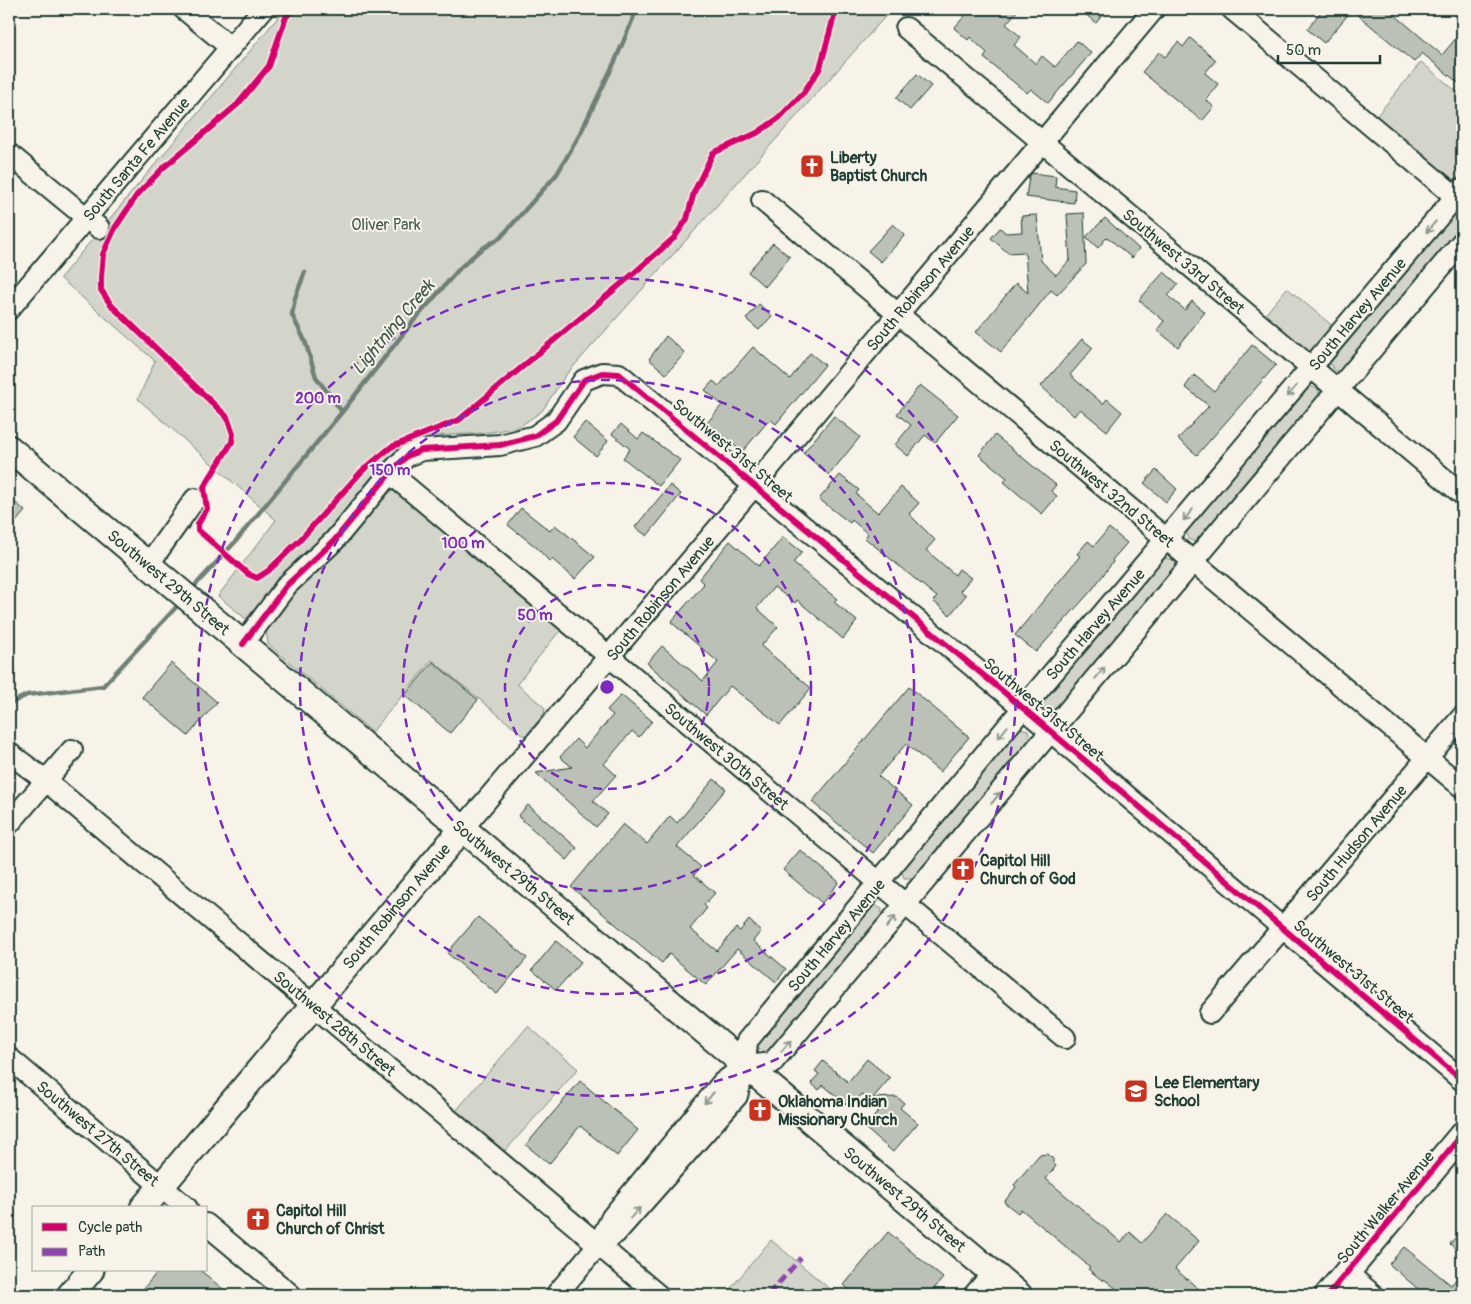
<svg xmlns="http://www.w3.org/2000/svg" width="1471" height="1304" viewBox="0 0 1471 1304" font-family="Pangolin,sans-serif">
<rect width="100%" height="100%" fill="#f7f3e8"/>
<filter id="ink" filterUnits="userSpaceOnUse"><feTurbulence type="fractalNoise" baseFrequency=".02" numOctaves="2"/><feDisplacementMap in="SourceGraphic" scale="10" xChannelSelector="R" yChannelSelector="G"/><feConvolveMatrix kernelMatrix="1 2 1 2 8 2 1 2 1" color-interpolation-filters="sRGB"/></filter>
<g filter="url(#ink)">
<!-- green -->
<path fill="#d3d5ca" stroke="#79897f" d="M 285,9 L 892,9 L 565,376 L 542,411 L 519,427 L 485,433 L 416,437 L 400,452 L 327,536 L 298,558 L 246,619 L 218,596 L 276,520 L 138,399 L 155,361 L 60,278 Z
M 1421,62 L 1462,96 L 1462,176 L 1457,181 L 1449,179 L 1375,118 Z
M 1454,215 L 1462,218 L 1462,230 L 1344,370 L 1338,372 C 1331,368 1330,365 1331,357 L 1448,218 Z
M 1287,288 L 1335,328 L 1312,352 L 1304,350 L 1264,316 Z
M 1310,386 L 1319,390 L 1319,400 L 1197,543 L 1188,539 L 1186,529 L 1305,388 Z
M 391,491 L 401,492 L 562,628 L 517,684 L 545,708 L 544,714 L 525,737 L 432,660 L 372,732 L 268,644 L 266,631 L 289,597 L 340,549 Z
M 1166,558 L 1175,561 L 1176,571 L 1056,713 L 1047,713 L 1043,710 L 1043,701 L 1161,560 Z
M 1020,728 L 1028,730 L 1031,740 L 914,878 L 904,878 L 901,870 Z
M 872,904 L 882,909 L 881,918 L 771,1050 L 762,1051 L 758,1048 L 757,1042 Z
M 528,1026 L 578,1069 L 506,1150 L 500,1151 L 455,1112 Z
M 771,1240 L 837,1295 L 725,1295 Z"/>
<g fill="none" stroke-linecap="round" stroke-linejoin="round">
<!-- stream -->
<path stroke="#6f8077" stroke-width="4.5" d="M 305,272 L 295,298 L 292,315 L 305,341 L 316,377 L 342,412
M 190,591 L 235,542 L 342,412 L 410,325 L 460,268 L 480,250 L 501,237 L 557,174 L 580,134 L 616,59 L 637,9
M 9,704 L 27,695 L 103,686 L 180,603"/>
</g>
<!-- building -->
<path fill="#bbc1b6" stroke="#1f3d34" d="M 971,9 L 1019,9 L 1006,24 L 1021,37 L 1014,45 L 1036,64 L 1042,56 L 1055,67 L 1077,41 L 1091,53 L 1048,103 L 1031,89 L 1027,93 L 984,58 L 987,53 L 970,37 L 968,40 L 954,28 Z
M 1079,9 L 1107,9 L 1096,23 Z
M 1323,9 L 1388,9 L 1442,55 L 1462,31 L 1462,86 L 1422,53 L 1414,62 L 1352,10 L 1324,43 L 1307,29 Z
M 1190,38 L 1216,60 L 1205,73 L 1218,84 L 1206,100 L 1214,107 L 1202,121 L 1142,72 L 1159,52 L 1165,57 L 1178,42 L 1183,47 Z
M 917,74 L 931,86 L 910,110 L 896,98 Z
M 1032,173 L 1056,176 L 1055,187 L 1075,190 L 1074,203 L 1026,197 L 1029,177 Z
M 1084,213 L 1086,264 L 1057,295 L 1051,290 L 1001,352 L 976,332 L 1016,283 L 1028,293 L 1025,252 L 1008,253 L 991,238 L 1000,228 L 1006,233 L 1022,232 L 1021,216 L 1037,215 L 1041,261 L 1056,275 L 1070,260 L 1067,214 Z
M 1105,218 L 1139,249 L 1132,258 L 1107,237 L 1098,248 L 1086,237 Z
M 893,224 L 905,235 L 881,262 L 868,251 Z
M 773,243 L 790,257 L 765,287 L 748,272 Z
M 1164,272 L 1178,284 L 1168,296 L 1185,310 L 1192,301 L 1205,312 L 1178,347 L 1157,330 L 1164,321 L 1139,300 Z
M 759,304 L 772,316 L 759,330 L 746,319 Z
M 666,336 L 685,353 L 666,374 L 649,359 Z
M 1082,339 L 1093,348 L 1070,375 L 1103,404 L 1107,399 L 1122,412 L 1107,431 L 1080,409 L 1074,416 L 1041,386 Z
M 1252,345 L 1276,365 L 1197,455 L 1178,439 L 1209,406 L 1185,387 L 1194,375 L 1214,391 Z
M 753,347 L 790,379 L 810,353 L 825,365 L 776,424 L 770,419 L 742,452 L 707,423 L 722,405 L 705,390 L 713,381 L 719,386 Z
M 920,385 L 958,415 L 935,443 L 925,435 L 908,456 L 895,445 L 911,425 L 897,414 Z
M 834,416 L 860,437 L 829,475 L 803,453 Z
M 585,422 L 608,441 L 596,456 L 573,437 Z
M 621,424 L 638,439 L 643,433 L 680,460 L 659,486 L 623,458 L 630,449 L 612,434 Z
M 995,435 L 1056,485 L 1051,491 L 1057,496 L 1042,514 L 1004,482 L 1007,478 L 979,455 Z
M 1156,470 L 1177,489 L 1166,502 L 1144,483 Z
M 840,475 L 859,490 L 856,494 L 878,513 L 901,487 L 919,503 L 909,514 L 935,540 L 926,550 L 955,575 L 959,569 L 971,578 L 960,591 L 966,595 L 950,615 L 933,601 L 937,597 L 865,538 L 868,534 L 852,520 L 850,523 L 819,499 Z
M 670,485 L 681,494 L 647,536 L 635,527 Z
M 9,497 L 25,511 L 9,530 Z
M 521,508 L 550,531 L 555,525 L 595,557 L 575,579 L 552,559 L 550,562 L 536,547 L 508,525 Z
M 1109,528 L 1127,543 L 1112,560 L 1113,562 L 1091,591 L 1036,652 L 1015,635 L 1080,556 L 1077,554 L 1088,541 L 1094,546 Z
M 783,537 L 802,552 L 793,563 L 837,599 L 834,602 L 857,621 L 843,639 L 797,600 L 795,603 L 774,587 L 757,608 L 778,627 L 761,646 L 811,688 L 780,725 L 730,686 L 706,715 L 647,663 L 662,646 L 703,681 L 718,662 L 671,622 L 704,584 L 699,579 L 730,541 L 759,566 Z
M 433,662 L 478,700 L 450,733 L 405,695 Z
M 171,663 L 217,702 L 188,736 L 142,697 Z
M 909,687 L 969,737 L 940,772 L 906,744 L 878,776 L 913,805 L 873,853 L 812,802 Z
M 621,695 L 652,721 L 639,737 L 632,731 L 604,764 L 616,775 L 593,801 L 608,814 L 596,827 L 536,773 L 572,767 L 560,757 L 576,739 L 585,748 L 613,715 L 607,710 Z
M 714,779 L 726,789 L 677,847 L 701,867 L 694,875 L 715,893 L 704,905 L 707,908 L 690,929 L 717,951 L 736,928 L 740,931 L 749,920 L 761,931 L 753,941 L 786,969 L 776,982 L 737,949 L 706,985 L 669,954 L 662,963 L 571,887 L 623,824 L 647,844 L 670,816 L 677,823 Z
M 528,805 L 577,848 L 567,860 L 518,816 Z
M 800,850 L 839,882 L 822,903 L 783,870 Z
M 478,917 L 527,958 L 497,994 L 447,953 Z
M 556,941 L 581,962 L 556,990 L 532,970 Z
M 867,1059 L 890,1078 L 873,1098 L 897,1097 L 904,1103 L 900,1108 L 918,1123 L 893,1152 L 865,1128 L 880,1109 L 867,1099 L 862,1094 L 851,1108 L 823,1085 L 819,1090 L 811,1083 L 819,1074 L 815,1071 L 823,1061 L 848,1082 Z
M 580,1081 L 638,1130 L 617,1156 L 580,1126 L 549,1164 L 526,1145 Z
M 1048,1154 L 1053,1159 L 1053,1163 L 1056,1166 L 1046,1179 L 1121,1242 L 1130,1232 L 1142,1243 L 1167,1214 L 1199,1241 L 1175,1269 L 1206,1295 L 1124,1295 L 1104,1279 L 1103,1281 L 1088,1269 L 1090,1267 L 1021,1209 L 1018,1213 L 1004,1202 L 1016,1187 L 1014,1185 L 1039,1155 Z
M 1462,1229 L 1462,1254 L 1450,1244 Z
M 888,1232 L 943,1278 L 929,1295 L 855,1295 L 844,1285 Z
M 1404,1247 L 1451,1285 L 1462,1273 L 1462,1295 L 1425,1295 L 1389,1264 Z
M 159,1270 L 200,1270 L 230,1295 L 138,1295 Z"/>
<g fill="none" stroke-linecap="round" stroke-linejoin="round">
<!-- minor casing -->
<g stroke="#1f3d34" stroke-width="24">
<path id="minor" d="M 184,9 L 230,47
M 1232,9 L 1462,202
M 906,28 L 1462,494
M 9,154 L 99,228
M 762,200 L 1462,787
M 9,309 L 263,9
M 390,473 L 1065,1038
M 148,565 L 195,499
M 243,644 L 287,585 L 334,541 L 390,473 L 407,456 L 422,450 L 500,445 L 535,436 L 556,421 L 584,380 L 602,373 L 619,374 L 1023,708 L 1462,1080
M 9,753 L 45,780 L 658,1295
M 9,824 L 72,750
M 462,829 L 754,486 L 1154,9
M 1210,1013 L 1462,717
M 9,1058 L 187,1208
M 206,1224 L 291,1295
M 604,1241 L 616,1233 L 737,1096 L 745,1066 L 747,1041 L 1023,708 L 1462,189
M 1347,1273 L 1373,1295
M 556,1295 L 598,1245 L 612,1217 L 722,1083 L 745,1066 L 772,1063 L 1462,242
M 974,1295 L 993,1273"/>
</g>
<!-- major casing -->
<g stroke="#1f3d34" stroke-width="29">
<path id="major" d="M 9,448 L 1019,1295
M 143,1208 L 462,829
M 70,1295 L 91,1270
M 1328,1295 L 1462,1135"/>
</g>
<!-- minor -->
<use href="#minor" stroke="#f7f3e8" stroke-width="20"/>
<!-- major -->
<use href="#major" stroke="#f7f3e8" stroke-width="25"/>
<!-- quiet -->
<path stroke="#8e44ad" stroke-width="5" stroke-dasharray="10 5" stroke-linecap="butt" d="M 768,1295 L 801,1258"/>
<!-- cycleway casing -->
<g stroke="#f7f3e8" stroke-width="9">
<path id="cycleway" d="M 293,9 L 286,17 L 269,66 L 238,104 L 163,168 L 137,195 L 115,228 L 103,254 L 101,277 L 101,290 L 111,305 L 227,417 L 233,434 L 232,442 L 204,487 L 207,509 L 198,524 L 198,530 L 248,574 L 257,578 L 268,571 L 300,540 L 362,471 L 391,447 L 459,420 L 633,274 L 674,238 L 687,219 L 694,192 L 713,153 L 757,133 L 779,118 L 804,92 L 820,68 L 836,9
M 243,644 L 287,585 L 334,541 L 390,473 L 407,456 L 422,450 L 500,445 L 535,436 L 556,421 L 584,380 L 602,373 L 619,374 L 1023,708 L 1462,1080
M 1328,1295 L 1462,1135"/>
</g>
<!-- cycleway -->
<use href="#cycleway" stroke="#d6006c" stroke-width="6"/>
</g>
<!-- one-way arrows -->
<defs><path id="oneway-shaft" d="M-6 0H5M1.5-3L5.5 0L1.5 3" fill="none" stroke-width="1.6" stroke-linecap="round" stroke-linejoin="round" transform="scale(1.25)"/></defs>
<g stroke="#8b988e">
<use href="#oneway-shaft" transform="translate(1431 227) rotate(130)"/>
<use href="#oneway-shaft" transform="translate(1292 391) rotate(130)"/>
<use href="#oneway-shaft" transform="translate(1188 515) rotate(130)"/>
<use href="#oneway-shaft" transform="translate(1100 673) rotate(-50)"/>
<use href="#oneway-shaft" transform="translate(1003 732) rotate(129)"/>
<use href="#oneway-shaft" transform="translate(996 798) rotate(-50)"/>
<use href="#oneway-shaft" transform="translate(891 922) rotate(-50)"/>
<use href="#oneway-shaft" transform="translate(786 1046) rotate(-50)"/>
<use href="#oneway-shaft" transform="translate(709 1098) rotate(130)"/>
<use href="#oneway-shaft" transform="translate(635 1213) rotate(-48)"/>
</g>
</g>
<!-- distance rings -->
<g fill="none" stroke="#7b2cbf" stroke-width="2.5" stroke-dasharray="9 6">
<circle cx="607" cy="687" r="102"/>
<circle cx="607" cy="687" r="204"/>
<circle cx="607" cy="687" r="307"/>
<circle cx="607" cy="687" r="409"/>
</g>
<!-- icons -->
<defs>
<g id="church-square" transform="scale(1.25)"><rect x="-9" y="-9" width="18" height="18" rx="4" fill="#c8321e" stroke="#f7f3e8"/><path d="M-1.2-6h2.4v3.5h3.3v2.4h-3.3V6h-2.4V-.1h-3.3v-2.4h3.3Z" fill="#fff"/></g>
<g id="school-square" transform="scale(1.25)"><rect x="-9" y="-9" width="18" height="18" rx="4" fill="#c8321e" stroke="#f7f3e8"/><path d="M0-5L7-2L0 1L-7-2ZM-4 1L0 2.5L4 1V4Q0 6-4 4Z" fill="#fff"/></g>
</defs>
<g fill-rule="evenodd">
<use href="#church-square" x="812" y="166"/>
<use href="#church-square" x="963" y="869"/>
<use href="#school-square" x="1136" y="1091"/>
<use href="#church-square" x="760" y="1110"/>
<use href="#church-square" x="258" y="1219"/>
</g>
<g text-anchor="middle" stroke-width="4" stroke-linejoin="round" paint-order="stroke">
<!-- poi labels -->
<g font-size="16" font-weight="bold" fill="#1f3d34" stroke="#f7f3e8" text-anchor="start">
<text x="830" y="163">Liberty<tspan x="830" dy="18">Baptist Church</tspan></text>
<text x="980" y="866">Capitol Hill<tspan x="980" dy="18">Church of God</tspan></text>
<text x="1154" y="1088">Lee Elementary<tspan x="1154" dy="18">School</tspan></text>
<text x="778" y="1107">Oklahoma Indian<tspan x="778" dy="18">Missionary Church</tspan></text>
<text x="276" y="1216">Capitol Hill<tspan x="276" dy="18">Church of Christ</tspan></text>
</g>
<!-- street labels -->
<g font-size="16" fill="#1f3d34" stroke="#f7f3e8">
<text transform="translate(136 159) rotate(-50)" y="6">South Santa Fe Avenue</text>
<text transform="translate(1184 261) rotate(40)" y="6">Southwest 33rd Street</text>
<text transform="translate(920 288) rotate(-50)" y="6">South Robinson Avenue</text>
<text transform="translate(1357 314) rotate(-50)" y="6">South Harvey Avenue</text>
<text transform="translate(733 450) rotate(40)" y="6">Southwest 31st Street</text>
<text transform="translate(1112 493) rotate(40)" y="6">Southwest 32nd Street</text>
<text transform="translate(169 582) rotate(40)" y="6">Southwest 29th Street</text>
<text transform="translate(660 598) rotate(-50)" y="6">South Robinson Avenue</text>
<text transform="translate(1095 624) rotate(-49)" y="6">South Harvey Avenue</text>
<text transform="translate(1044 709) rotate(40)" y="6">Southwest 31st Street</text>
<text transform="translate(727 756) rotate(40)" y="6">Southwest 30th Street</text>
<text transform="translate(1356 843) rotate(-50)" y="6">South Hudson Avenue</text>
<text transform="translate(514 872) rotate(40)" y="6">Southwest 29th Street</text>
<text transform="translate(396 906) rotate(-50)" y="6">South Robinson Avenue</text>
<text transform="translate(836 935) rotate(-50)" y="6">South Harvey Avenue</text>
<text transform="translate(1354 971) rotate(40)" y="6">Southwest 31st Street</text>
<text transform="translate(335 1023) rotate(40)" y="6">Southwest 28th Street</text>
<text transform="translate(98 1133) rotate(40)" y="6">Southwest 27th Street</text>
<text transform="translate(905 1199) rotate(40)" y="6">Southwest 29th Street</text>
<text transform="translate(1385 1207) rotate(-50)" y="6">South Walker Avenue</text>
</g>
<!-- park labels -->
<g font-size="16" fill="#435b52" stroke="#f7f3e8">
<text x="386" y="230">Oliver Park</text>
</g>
<!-- water labels -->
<g font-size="18" font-style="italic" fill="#405950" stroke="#f7f3e8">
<text transform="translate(393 327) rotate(-50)" y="6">Lightning Creek</text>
</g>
</g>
<circle cx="607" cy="687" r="8" fill="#7b2cbf" stroke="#f7f3e8" stroke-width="2.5"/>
<g font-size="15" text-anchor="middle" font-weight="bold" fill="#7b2cbf" stroke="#f7f3e8" stroke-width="4" stroke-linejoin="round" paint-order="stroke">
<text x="318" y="403">200 m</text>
<text x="390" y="475">150 m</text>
<text x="463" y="548">100 m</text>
<text x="535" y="620">50 m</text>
</g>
<!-- margin -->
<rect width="1471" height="1304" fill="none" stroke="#f7f3e8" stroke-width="30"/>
<rect x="15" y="15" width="1441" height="1274" fill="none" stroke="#1f3d34" stroke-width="2" filter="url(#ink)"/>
<!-- legend -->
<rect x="32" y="1206" width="175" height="65" fill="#f7f3e8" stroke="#a1aaa0"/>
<rect x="42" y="1223" width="25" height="8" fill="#d6006c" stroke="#a1aaa0"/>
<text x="78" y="1232" font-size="15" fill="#1f3d34">Cycle path</text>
<rect x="42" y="1248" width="25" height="8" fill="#8e44ad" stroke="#a1aaa0"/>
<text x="78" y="1256" font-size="15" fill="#1f3d34">Path</text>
<!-- scale -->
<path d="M1278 55v8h102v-8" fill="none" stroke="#1f3d34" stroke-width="2.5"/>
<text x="1286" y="55" font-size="15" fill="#1f3d34" stroke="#f7f3e8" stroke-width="4" paint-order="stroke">50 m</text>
</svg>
